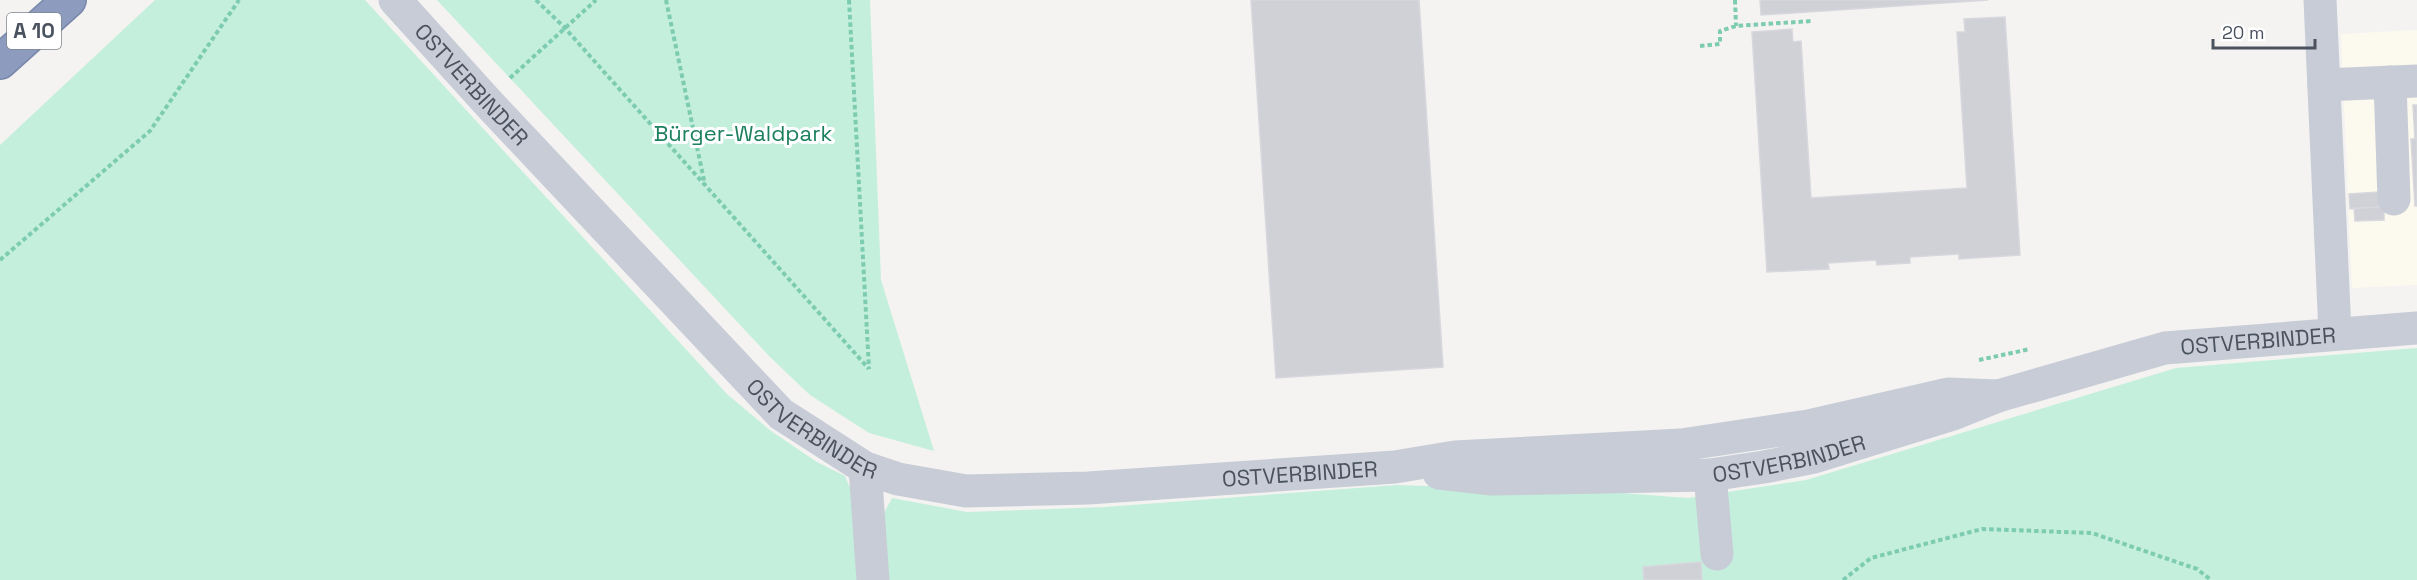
<svg xmlns="http://www.w3.org/2000/svg" width="2417" height="580" viewBox="0 0 2417 580" font-family="'Space Grotesk',sans-serif">
<rect width="100%" height="100%" fill="#f4f3f2"/>
<!-- commercial -->
<path fill="#fcfaee" d="M 2417,30 L 2417,285 L 2352,288 L 2341,34 Z"/>
<!-- green -->
<path fill="#c4efdc" d="M 155,0 L 365,0 L 727,394 L 771,431 L 817,462 L 845,476 L 871,538 L 892,498 L 967,512 L 1105,507 L 1397,485 L 1608,492 L 1688,498 L 1806,480 L 2176,368 L 2417,348 L 2417,580 L 0,580 L 0,145 Z
M 437,0 L 870,0 L 881,280 L 934,451 L 869,433 L 810,395 L 770,357 Z"/>
<!-- building -->
<path fill="#cfd1d6" stroke="#d7d7dd" stroke-width="1.5" d="M 1251,0 L 1419,0 L 1443,367 L 1276,378 Z
M 1760,0 L 1988,0 L 1761,15 Z
M 2005,17 L 2020,255 L 1959,259 L 1959,254 L 1910,257 L 1910,263 L 1877,265 L 1876,260 L 1828,263 L 1829,269 L 1767,272 L 1752,32 L 1792,29 L 1793,42 L 1801,41 L 1811,198 L 1967,188 L 1957,32 L 1965,32 L 1964,19 Z
M 2413,105 L 2417,105 L 2417,206 L 2415,206 L 2411,139 L 2415,139 Z
M 2379,192 L 2379,207 L 2350,209 L 2349,194 Z
M 2384,207 L 2384,220 L 2355,221 L 2354,208 Z
M 1701,562 L 1702,580 L 1644,580 L 1643,567 Z"/>
<g fill="none" stroke-linecap="round" stroke-linejoin="round">
<!-- highway casing -->
<g stroke="#7887aa" stroke-width="36">
<path id="highway" d="M 0,62 L 69,0"/>
</g>
<!-- path -->
<path stroke="#7dccb2" stroke-width="4" stroke-dasharray="4.5 3" stroke-linecap="butt" d="M 536,0 L 564,27 L 869,369
M 666,0 L 705,185
M 849,0 L 869,369
M 1735,0 L 1736,26
M 1700,46 L 1720,44 L 1720,31 L 1736,26 L 1812,21
M 510,78 L 596,0
M 0,260 L 150,131 L 239,0
M 1979,360 L 2030,349
M 1843,580 L 1871,558 L 1982,529 L 2092,533 L 2197,569 L 2211,580"/>
<!-- minor -->
<g stroke="#c7ccd6" stroke-width="33">
<path id="s1" d="M 395,0 L 491,106 L 781,414 L 865,468 L 898,479 L 966,491 L 1088,488 L 1395,467 L 1455,457 L 1681,445 L 1808,426 L 1948,394 L 1998,396"/>
<path d="M 2320,0 L 2335,333"/>
<path d="M 2390,82 L 2394,199"/>
<path d="M 2324,85 L 2417,81"/>
<path d="M 865,468 L 873,580"/>
<path id="s2" d="M 1439,473 L 1492,479 L 1710,475 L 1764,467 L 1814,457 L 1953,414 L 1998,396 L 2165,348 L 2417,328"/>
<path d="M 1710,475 L 1717,554"/>
</g>
<!-- highway -->
<use href="#highway" stroke="#8d9cbe" stroke-width="33"/>
</g>
<g text-anchor="middle" stroke-width="6" stroke-linejoin="round" paint-order="stroke">
<!-- shield labels -->
<rect fill="#fff" stroke="#80868f" stroke-width="1.5" x="7" y="13" width="54" height="36" rx="4.5"/>
<g font-size="21" font-weight="bold" fill="#4a525f">
<text x="34" y="38">A 10</text>
</g>
<!-- street labels -->
<g font-size="22" fill="#4a525f" stroke="#fff">
<text dy="8" stroke="none"><textPath href="#s1" startOffset="114">OSTVERBINDER</textPath></text>
<text dy="8" stroke="none"><textPath href="#s2" startOffset="838">OSTVERBINDER</textPath></text>
<text dy="8" stroke="none"><textPath href="#s1" startOffset="600">OSTVERBINDER</textPath></text>
<text dy="8" stroke="none"><textPath href="#s2" startOffset="352">OSTVERBINDER</textPath></text>
<text dy="8" stroke="none"><textPath href="#s1" startOffset="1104">OSTVERBINDER</textPath></text>
</g>
<!-- park labels -->
<g font-size="22" fill="#1c805f" stroke="#fff">
<text x="743" y="141">Bürger-Waldpark</text>
</g>
</g>
<!-- scale -->
<path d="M2213 39v9h102v-9" fill="none" stroke="#4a525f" stroke-width="3"/>
<text x="2222" y="39" font-size="18" fill="#4a525f" stroke="#ffffff" stroke-width="4.5" paint-order="stroke">20 m</text>
</svg>
